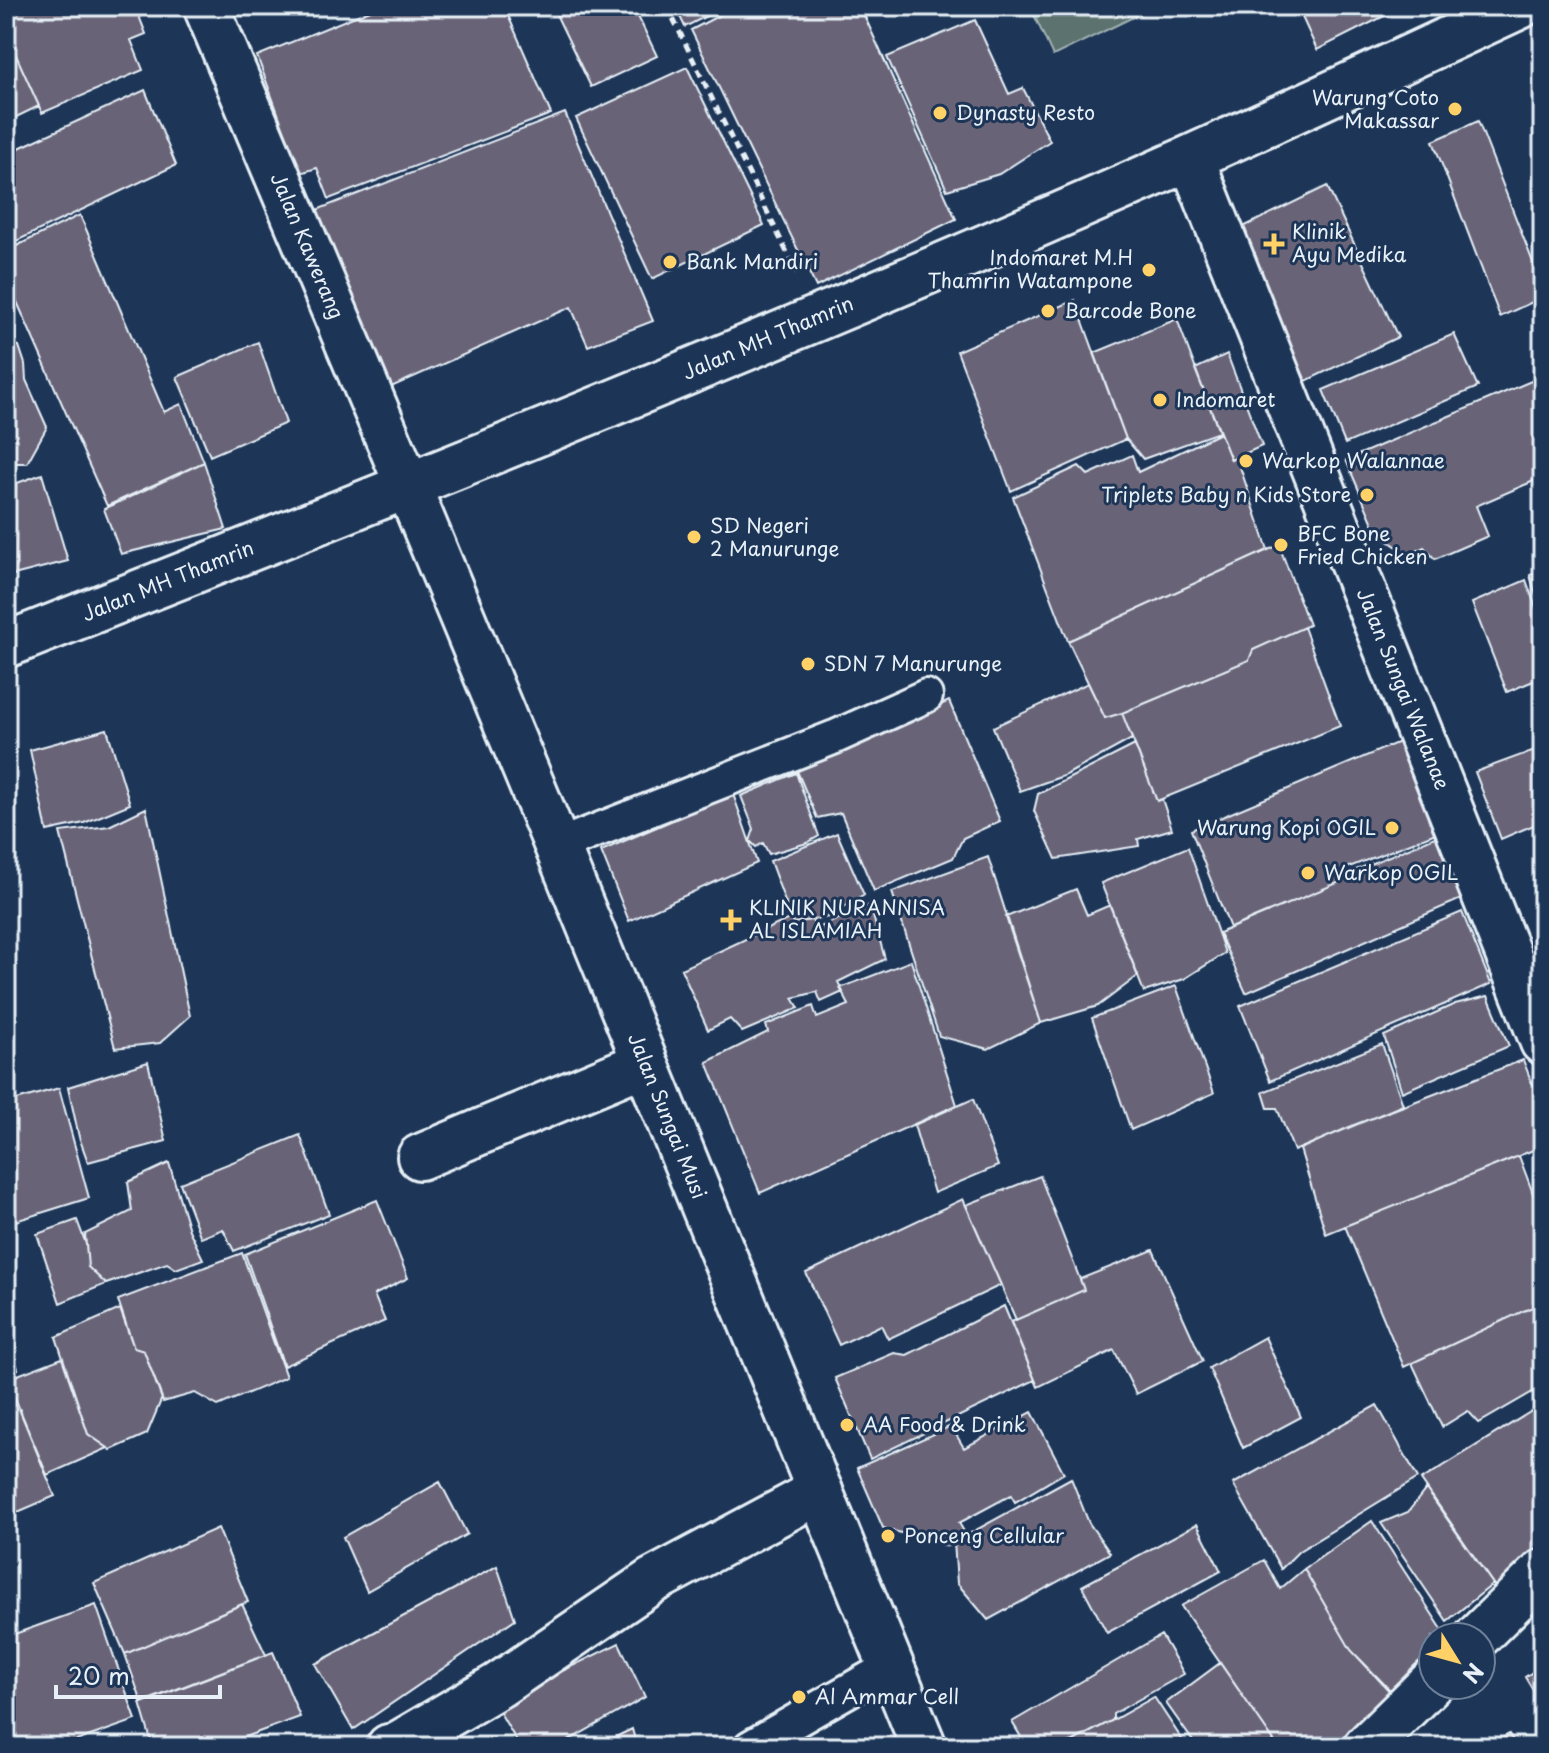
<svg xmlns="http://www.w3.org/2000/svg" width="1549" height="1753" viewBox="0 0 1549 1753" font-family="'Playpen Sans',sans-serif">
<rect width="100%" height="100%" fill="#1d3557"/>
<filter id="ink" filterUnits="userSpaceOnUse"><feTurbulence type="fractalNoise" baseFrequency=".0125" numOctaves="2"/><feDisplacementMap in="SourceGraphic" scale="16" xChannelSelector="R" yChannelSelector="G"/><feConvolveMatrix kernelMatrix="1 2 1 2 8 2 1 2 1" color-interpolation-filters="sRGB"/></filter>
<g filter="url(#ink)">
<!-- green -->
<path fill="#5b726e" stroke="#a2b2b3" stroke-width="2" d="M 1030,6 L 1156,6 L 1053,56 Z"/>
<!-- building -->
<path fill="#696478" stroke="#e8f1f8" stroke-width="2" d="M 6,6 L 135,6 L 146,34 L 131,40 L 143,70 L 42,113 L 6,33 Z
M 380,6 L 504,6 L 551,114 L 329,199 L 317,168 L 300,173 L 257,56 Z
M 552,6 L 633,6 L 657,56 L 591,87 Z
M 675,6 L 726,6 L 685,27 Z
M 737,6 L 860,6 L 956,219 L 816,287 L 691,30 Z
M 1297,6 L 1404,6 L 1317,50 Z
M 975,20 L 1009,94 L 1023,88 L 1050,141 L 999,174 L 947,190 L 887,57 Z
M 6,33 L 39,106 L 6,122 Z
M 687,67 L 764,225 L 652,279 L 576,118 Z
M 145,90 L 176,165 L 6,246 L 6,154 Z
M 565,113 L 653,321 L 588,346 L 571,307 L 380,392 L 314,211 Z
M 1478,121 L 1543,288 L 1543,297 L 1500,317 L 1433,141 Z
M 1327,186 L 1398,337 L 1306,381 L 1235,231 Z
M 80,215 L 164,412 L 181,404 L 204,462 L 107,506 L 6,277 L 6,251 Z
M 1075,300 L 1126,439 L 1011,491 L 957,351 Z
M 1177,319 L 1219,432 L 1143,459 L 1126,439 L 1094,353 Z
M 1454,334 L 1478,387 L 1345,444 L 1323,390 Z
M 258,342 L 286,423 L 210,456 L 177,377 Z
M 6,344 L 19,346 L 25,364 L 26,380 L 47,427 L 27,463 L 11,463 L 6,466 Z
M 1227,354 L 1262,446 L 1231,460 L 1195,369 Z
M 1543,376 L 1543,477 L 1476,506 L 1488,536 L 1435,559 L 1424,547 L 1409,555 L 1377,533 L 1346,460 Z
M 1220,433 L 1231,460 L 1237,458 L 1268,550 L 1068,641 L 1013,497 L 1079,466 L 1088,475 L 1132,455 L 1138,472 Z
M 204,462 L 226,529 L 121,554 L 104,509 Z
M 42,474 L 68,561 L 6,577 L 6,487 Z
M 1279,545 L 1309,625 L 1253,650 L 1249,660 L 1122,713 L 1105,718 L 1068,641 Z
M 1543,570 L 1543,602 L 1536,596 L 1530,575 Z
M 1526,580 L 1543,627 L 1543,677 L 1507,692 L 1472,603 Z
M 1304,627 L 1340,726 L 1157,801 L 1122,713 L 1249,660 L 1253,650 Z
M 1088,683 L 1105,718 L 1122,713 L 1132,739 L 1066,775 L 1020,791 L 993,727 Z
M 949,701 L 1000,821 L 963,838 L 953,858 L 874,891 L 841,813 L 817,818 L 797,771 Z
M 107,729 L 130,804 L 84,823 L 47,831 L 30,750 Z
M 1399,742 L 1436,833 L 1344,869 L 1347,879 L 1230,928 L 1191,830 Z
M 1135,745 L 1157,801 L 1162,799 L 1172,829 L 1138,839 L 1139,846 L 1056,859 L 1034,811 L 1038,794 Z
M 1543,747 L 1543,842 L 1536,824 L 1501,839 L 1475,772 Z
M 796,773 L 819,836 L 807,843 L 769,854 L 763,843 L 756,847 L 750,841 L 754,829 L 741,796 Z
M 733,794 L 757,863 L 629,921 L 601,851 Z
M 146,808 L 190,1016 L 160,1043 L 115,1048 L 60,832 L 109,826 Z
M 837,833 L 864,895 L 829,917 L 793,923 L 770,861 Z
M 1442,834 L 1468,896 L 1246,993 L 1219,933 L 1347,879 L 1346,874 Z
M 1188,847 L 1225,953 L 1184,979 L 1144,992 L 1101,883 Z
M 988,857 L 1041,1023 L 988,1049 L 939,1036 L 892,892 Z
M 1076,889 L 1087,915 L 1110,905 L 1138,976 L 1098,1006 L 1041,1023 L 1006,917 Z
M 870,905 L 885,959 L 838,982 L 843,992 L 821,1002 L 817,992 L 793,998 L 799,1008 L 742,1032 L 730,1019 L 708,1030 L 681,969 L 791,918 L 793,923 L 812,920 L 816,929 Z
M 1462,912 L 1491,984 L 1270,1081 L 1240,1006 Z
M 911,961 L 957,1105 L 760,1193 L 707,1062 L 768,1032 L 766,1025 L 813,1006 L 817,1018 L 849,1005 L 840,988 Z
M 1176,986 L 1214,1093 L 1131,1130 L 1092,1018 Z
M 1488,996 L 1509,1046 L 1402,1092 L 1384,1036 L 1455,1004 Z
M 1382,1044 L 1403,1105 L 1294,1151 L 1277,1108 L 1268,1108 L 1263,1092 Z
M 1523,1060 L 1543,1111 L 1543,1146 L 1326,1234 L 1300,1149 L 1354,1125 Z
M 148,1062 L 166,1141 L 88,1162 L 79,1137 L 68,1087 Z
M 59,1088 L 89,1198 L 6,1224 L 6,1103 Z
M 973,1099 L 998,1166 L 934,1193 L 914,1125 Z
M 300,1135 L 329,1214 L 234,1251 L 223,1229 L 201,1238 L 180,1183 Z
M 1519,1156 L 1543,1220 L 1543,1302 L 1404,1367 L 1345,1226 Z
M 169,1163 L 189,1230 L 203,1259 L 176,1269 L 167,1263 L 106,1284 L 88,1267 L 85,1234 L 132,1211 L 128,1182 Z
M 1040,1176 L 1084,1290 L 1016,1320 L 966,1205 Z
M 963,1199 L 1001,1285 L 888,1339 L 881,1325 L 839,1345 L 806,1273 Z
M 377,1200 L 408,1278 L 374,1295 L 385,1321 L 284,1366 L 245,1254 Z
M 77,1220 L 86,1244 L 88,1267 L 106,1284 L 60,1303 L 37,1234 Z
M 1153,1250 L 1203,1361 L 1136,1394 L 1114,1350 L 1038,1387 L 1011,1322 L 1084,1290 L 1080,1279 Z
M 242,1253 L 286,1377 L 218,1406 L 195,1393 L 163,1402 L 144,1351 L 134,1348 L 118,1300 Z
M 1543,1302 L 1543,1386 L 1479,1423 L 1468,1411 L 1442,1427 L 1412,1363 Z
M 1004,1306 L 1035,1380 L 870,1459 L 835,1378 L 894,1353 L 907,1355 Z
M 120,1309 L 134,1348 L 144,1351 L 162,1398 L 147,1434 L 111,1450 L 88,1434 L 56,1337 Z
M 6,1334 L 18,1369 L 6,1374 Z
M 1265,1337 L 1301,1417 L 1243,1448 L 1209,1368 Z
M 62,1358 L 88,1434 L 108,1448 L 47,1475 L 7,1379 Z
M 8,1382 L 55,1496 L 6,1517 L 6,1383 Z
M 1543,1404 L 1543,1546 L 1498,1591 L 1421,1480 Z
M 1377,1405 L 1418,1478 L 1299,1551 L 1281,1569 L 1233,1484 Z
M 1032,1412 L 1064,1473 L 1015,1502 L 1011,1495 L 959,1523 L 966,1535 L 948,1546 L 883,1528 L 857,1468 L 951,1426 L 964,1448 Z
M 1071,1478 L 1089,1523 L 1110,1553 L 988,1620 L 957,1583 L 954,1542 Z
M 440,1482 L 467,1534 L 367,1591 L 343,1537 Z
M 1426,1489 L 1493,1584 L 1447,1621 L 1381,1523 L 1408,1512 Z
M 1372,1521 L 1447,1637 L 1433,1637 L 1433,1658 L 1390,1690 L 1351,1650 L 1304,1569 Z
M 1197,1524 L 1221,1571 L 1107,1633 L 1082,1586 Z
M 218,1528 L 248,1602 L 125,1654 L 94,1583 Z
M 1264,1560 L 1280,1589 L 1304,1569 L 1351,1650 L 1395,1697 L 1336,1747 L 1278,1747 L 1181,1606 Z
M 497,1566 L 515,1619 L 353,1730 L 315,1664 Z
M 242,1604 L 266,1655 L 142,1703 L 125,1654 Z
M 96,1605 L 136,1720 L 59,1747 L 6,1747 L 6,1637 Z
M 1161,1635 L 1184,1674 L 1113,1714 L 1113,1720 L 1062,1747 L 1027,1747 L 1012,1722 Z
M 619,1643 L 645,1697 L 557,1747 L 520,1747 L 495,1704 Z
M 273,1652 L 300,1717 L 217,1747 L 153,1747 L 140,1703 Z
M 1220,1663 L 1278,1747 L 1197,1747 L 1166,1703 Z
M 1543,1665 L 1543,1707 L 1525,1677 Z
M 1154,1697 L 1187,1747 L 1062,1747 L 1113,1720 Z
M 632,1729 L 637,1747 L 595,1747 Z
M 1509,1734 L 1517,1747 L 1487,1747 Z
M 1543,1734 L 1543,1747 L 1524,1747 Z"/>
<g fill="none" stroke-linecap="round" stroke-linejoin="round">
<!-- lane casing -->
<g stroke="#e8f1f8" stroke-width="38">
<path id="lane" d="M 557,846 L 835,737 L 926,696
M 750,1747 L 891,1666"/>
</g>
<!-- street casing -->
<g stroke="#e8f1f8" stroke-width="50">
<path id="street" d="M 206,6 L 408,486
M 1191,158 L 1543,1042
M 420,1157 L 645,1063
M 1477,1637 L 1543,1572
M 389,1747 L 395,1746 L 499,1685 L 652,1581 L 820,1491
M 1366,1747 L 1433,1681"/>
</g>
<!-- secondary casing -->
<g stroke="#e8f1f8" stroke-width="50">
<path id="secondary" d="M 408,486 L 557,846 L 924,1747
M 6,645 C 403,489 799,331 1190,158 C 1300,109 1410,57 1520,6"/>
</g>
<!-- path -->
<path stroke="#e8f1f8" stroke-width="5" stroke-dasharray="8 6" stroke-linecap="butt" d="M 667,6 L 797,273"/>
<!-- lane -->
<use href="#lane" stroke="#1d3557" stroke-width="32"/>
<!-- street -->
<use href="#street" stroke="#1d3557" stroke-width="44"/>
<!-- secondary -->
<use href="#secondary" stroke="#1d3557" stroke-width="44"/>
</g>
</g>
<!-- markers -->
<g fill="#ffd166" stroke="#1d3557" stroke-width="3">
<circle cx="1455" cy="109" r="8"/>
<circle cx="940" cy="113" r="8"/>
<path d="M1270 232h8v8h8v8h-8v8h-8v-8h-8v-8h8z"/>
<circle cx="670" cy="262" r="8"/>
<circle cx="1149" cy="270" r="8"/>
<circle cx="1048" cy="311" r="8"/>
<circle cx="1160" cy="400" r="8"/>
<circle cx="1246" cy="461" r="8"/>
<circle cx="1367" cy="495" r="8"/>
<circle cx="694" cy="537" r="8"/>
<circle cx="1281" cy="545" r="8"/>
<circle cx="808" cy="664" r="8"/>
<circle cx="1392" cy="828" r="8"/>
<circle cx="1308" cy="873" r="8"/>
<path d="M727 908h8v8h8v8h-8v8h-8v-8h-8v-8h8z"/>
<circle cx="847" cy="1425" r="8"/>
<circle cx="888" cy="1536" r="8"/>
<circle cx="799" cy="1697" r="8"/>
</g>
<g text-anchor="middle" stroke-width="6" stroke-linejoin="round" paint-order="stroke">
<!-- poi labels -->
<g font-size="20" fill="#e8f1f8" stroke="#1d3557" text-anchor="start">
<text x="1439" y="105" text-anchor="end">Warung Coto<tspan x="1439" dy="23">Makassar</tspan></text>
<text x="956" y="120">Dynasty Resto</text>
<text x="1292" y="239">Klinik<tspan x="1292" dy="23">Ayu Medika</tspan></text>
<text x="1133" y="265" text-anchor="end">Indomaret M.H<tspan x="1133" dy="23">Thamrin Watampone</tspan></text>
<text x="686" y="269">Bank Mandiri</text>
<text x="1064" y="318">Barcode Bone</text>
<text x="1176" y="407">Indomaret</text>
<text x="1262" y="468">Warkop Walannae</text>
<text x="1351" y="502" text-anchor="end">Triplets Baby n Kids Store</text>
<text x="710" y="533">SD Negeri<tspan x="710" dy="23">2 Manurunge</tspan></text>
<text x="1297" y="541">BFC Bone<tspan x="1297" dy="23">Fried Chicken</tspan></text>
<text x="824" y="671">SDN 7 Manurunge</text>
<text x="1376" y="835" text-anchor="end">Warung Kopi OGIL</text>
<text x="1324" y="880">Warkop OGIL</text>
<text x="749" y="915">KLINIK NURANNISA<tspan x="749" dy="23">AL ISLAMIAH</tspan></text>
<text x="863" y="1432">AA Food &amp; Drink</text>
<text x="904" y="1543">Ponceng Cellular</text>
<text x="815" y="1704">Al Ammar Cell</text>
</g>
<!-- street labels -->
<g font-size="20" fill="#e8f1f8" stroke="#1d3557">
<text transform="translate(307 246) rotate(67)" y="7">Jalan Kawerang</text>
<text transform="translate(768 338) rotate(-23)" y="7">Jalan MH Thamrin</text>
<text transform="translate(168 581) rotate(-22)" y="7">Jalan MH Thamrin</text>
<text transform="translate(1403 689) rotate(68)" y="7">Jalan Sungai Walanae</text>
<text transform="translate(667 1116) rotate(68)" y="7">Jalan Sungai Musi</text>
</g>
</g>
<!-- margin -->
<rect width="1549" height="1753" fill="none" stroke="#1d3557" stroke-width="32"/>
<rect x="16" y="16" width="1517" height="1721" fill="none" stroke="#e8f1f8" stroke-width="3" filter="url(#ink)"/>
<!-- north arrow -->
<g transform="translate(1457 1661) rotate(127)"><circle r="38" fill="#1d3557" stroke="#6e8097" stroke-width="2"/>
<path d="M0-6L14 30L0 20L-14 30Z" fill="#ffd166"/>
<text y="-12" font-size="22" font-weight="bold" text-anchor="middle" fill="#e8f1f8">N</text>
</g>
<!-- scale -->
<path d="M56 1685v12h164v-12" fill="none" stroke="#e8f1f8" stroke-width="4"/>
<text x="68" y="1685" font-size="24" fill="#e8f1f8" stroke="#1d3557" stroke-width="6" paint-order="stroke">20 m</text>
</svg>
